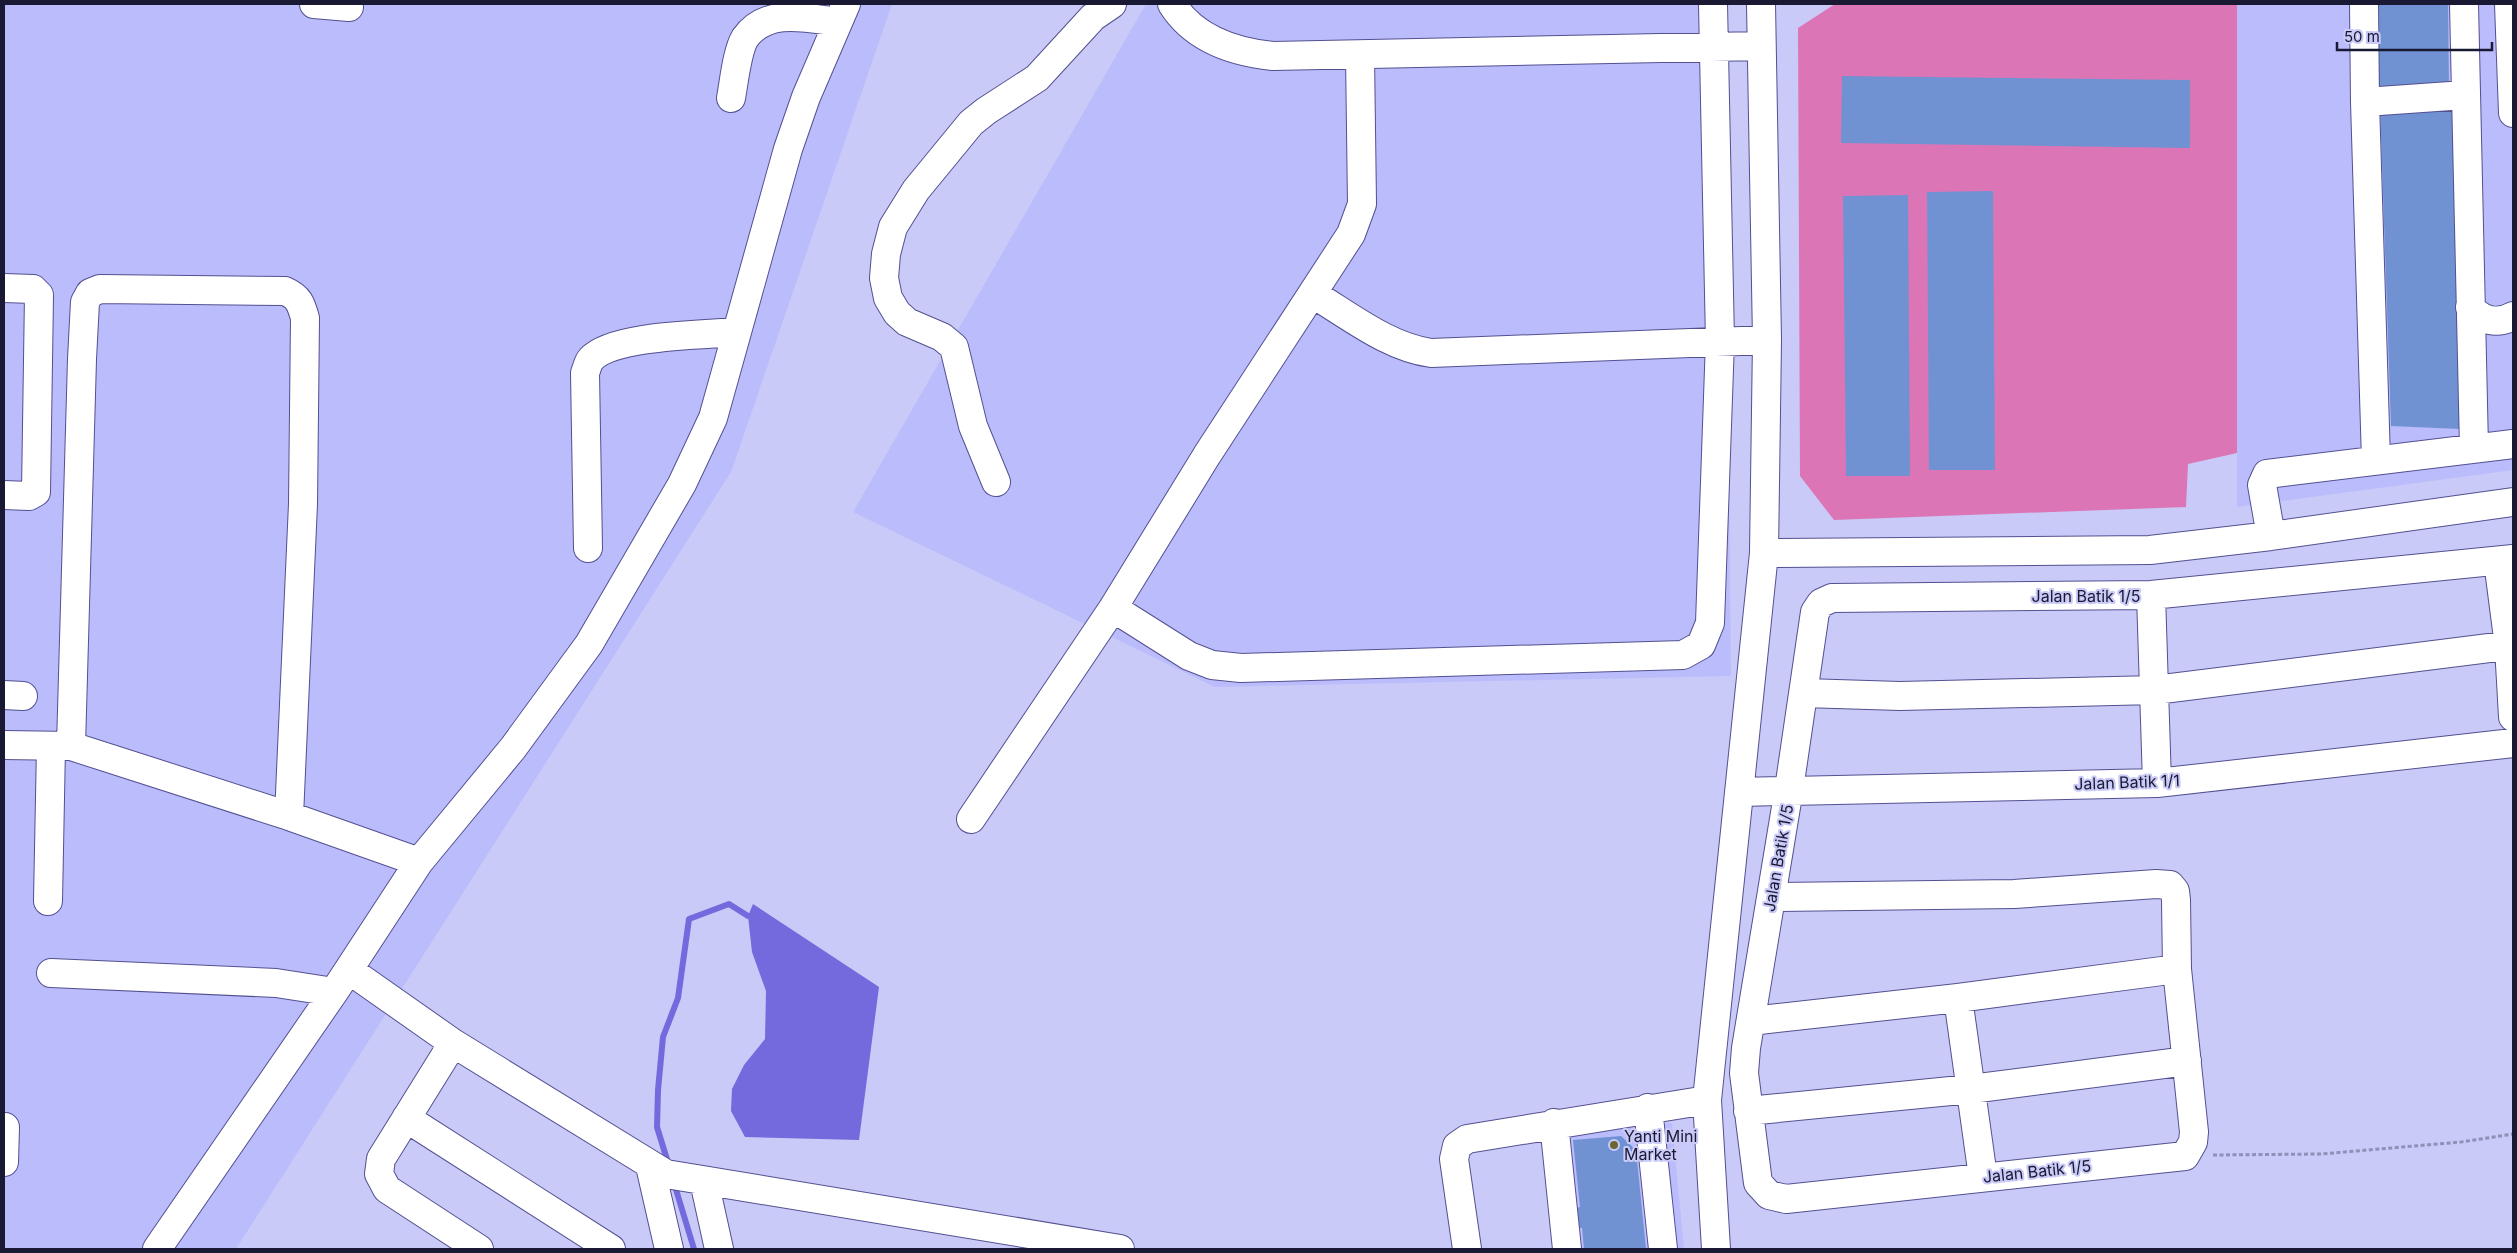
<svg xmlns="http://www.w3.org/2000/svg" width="2517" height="1253" viewBox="0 0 2517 1253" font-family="Inter,sans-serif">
<rect width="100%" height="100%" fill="#c9caf7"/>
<!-- built -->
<path fill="#bbbcfc" d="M 4,4 L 892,4 L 731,472 L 236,1249 L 4,1249 Z
M 1146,4 L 1724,4 L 1731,676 L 1215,687 L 853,512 Z
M 2237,4 L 2513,4 L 2513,470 L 2237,507 Z
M 1672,1123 L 1684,1249 L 1574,1249 L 1562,1134 Z"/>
<!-- green -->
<path fill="#dc75b6" d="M 1835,4 L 2237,4 L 2237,453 L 2188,464 L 2186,507 L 1834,520 L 1800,476 L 1798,28 Z"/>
<!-- water -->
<path fill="#736add" d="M 753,904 L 879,987 L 859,1140 L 745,1137 L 731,1111 L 732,1089 L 744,1065 L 765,1039 L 766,991 L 752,952 L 748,916 Z"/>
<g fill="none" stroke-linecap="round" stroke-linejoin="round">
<!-- stream -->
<path stroke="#736add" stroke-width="6" d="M 669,1166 L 657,1127 L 658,1090 L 663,1037 L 678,998 L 689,919 L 729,904 L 748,916
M 674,1183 L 694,1249"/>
</g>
<!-- building -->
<path fill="#7192d2" d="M 2377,4 L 2448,4 L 2449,88 L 2379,88 Z
M 1842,76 L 2190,80 L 2190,148 L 1841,143 Z
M 2380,106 L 2455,106 L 2460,429 L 2391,426 Z
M 1993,191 L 1995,470 L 1929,470 L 1927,192 Z
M 1908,195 L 1910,476 L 1846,476 L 1843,196 Z
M 1621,1136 L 1636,1150 L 1646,1249 L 1584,1249 L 1582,1228 L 1578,1228 L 1576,1208 L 1580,1207 L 1573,1140 Z"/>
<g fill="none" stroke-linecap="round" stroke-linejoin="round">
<!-- minor casing -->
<g stroke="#535091" stroke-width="30">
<path id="minor" d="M 314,4 L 349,7
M 1172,4 C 1194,39 1234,52 1273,56 L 1761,46
M 2364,4 L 2365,102 L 2376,460
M 2464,4 L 2474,448
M 2509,4 L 2513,113
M 731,98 C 734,82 737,51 745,38 C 767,7 807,18 838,22
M 2365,102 L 2465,95
M 4,288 L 33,289 L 39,295 L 36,492 L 29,496 L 4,495
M 1313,294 C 1350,316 1388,347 1431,353 L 1767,340
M 2470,307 C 2482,321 2497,325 2513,316
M 996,482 L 973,426 L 954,347 L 942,337 L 907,322 L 897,313 L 888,298 L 884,278 L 886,254 L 893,227 L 916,190 L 971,123 L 986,111 L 1037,78 L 1093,17 L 1112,4
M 2271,536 L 2262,485 L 2267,474 L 2513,444
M 588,548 L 585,373 C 587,368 588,362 591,359 C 613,335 703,335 737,332
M 1764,553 L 2150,550 L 2271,536 L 2513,502
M 2498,561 L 2509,646 L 2513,717
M 2151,595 L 2157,783
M 1113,608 L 1189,656 L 1212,665 L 1241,668 L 1683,655 L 1701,645 L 1710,623 L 1720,341 L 1713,4
M 1804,693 L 1900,696 L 2155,690 L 2513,645
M 4,695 L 23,696
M 4,745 L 71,746 L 289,816 L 419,862
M 71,746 L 82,359 L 85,302 L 90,293 L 100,289 L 285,291 C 299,297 301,304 305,318 L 303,504 L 289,816
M 1739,792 L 2157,783 L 2513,743
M 971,819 L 1113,608 L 1207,455 L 1351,234 L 1362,204 L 1360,55
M 1771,897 L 2014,894 L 2156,884 L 2170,885 L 2175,891 L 2176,900 L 2177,969 L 2194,1132 L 2193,1142 L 2185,1156 L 1786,1199 L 1769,1195 L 1758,1183 L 1744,1073 L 1746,1048 L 1789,789 L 1815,612 L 1821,603 L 1832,598 L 2151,595 L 2513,559
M 48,901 L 51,746
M 349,970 L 453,1043 L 666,1174 L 1120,1249
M 51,973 L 276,983 L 334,992
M 1958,998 L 1983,1177
M 1751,1021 L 1958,998 L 2177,969
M 453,1043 L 381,1159 L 379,1174 L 387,1189 L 479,1249
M 1648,1108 L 1663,1249
M 1748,1111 L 1971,1089 L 2187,1061
M 406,1118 L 611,1249
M 1554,1123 L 1567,1249
M 4,1162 L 5,1127
M 650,1166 L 669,1249
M 704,1181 L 719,1249
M 157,1249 L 334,992 L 419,862 L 513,748 L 589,644 L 682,484 L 713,418 L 788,149 L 806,97 L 846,4
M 1467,1249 L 1454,1159 L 1457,1146 L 1467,1139 L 1707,1100
M 1716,1249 L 1707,1100 L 1764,553 L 1767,340 L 1761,4"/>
</g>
<!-- path -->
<path stroke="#8f90b7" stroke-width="3" stroke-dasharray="4 2.5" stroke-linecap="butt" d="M 2213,1155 L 2321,1154 L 2461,1142 L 2513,1134"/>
<!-- minor -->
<use href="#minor" stroke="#fff" stroke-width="28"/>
</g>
<!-- markers -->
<circle fill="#6c6633" stroke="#c9caf7" stroke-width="2" cx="1614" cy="1145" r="5"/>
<g text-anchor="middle" stroke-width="4" stroke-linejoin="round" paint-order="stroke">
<!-- street labels -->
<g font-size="16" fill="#1a1934" stroke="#c9caf7">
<text x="2086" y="602">Jalan Batik 1/5</text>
<text transform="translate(2127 782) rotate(-2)" y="6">Jalan Batik 1/1</text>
<text transform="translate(1778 858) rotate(-80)" y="6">Jalan Batik 1/5</text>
<text transform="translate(2037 1171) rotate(-6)" y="6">Jalan Batik 1/5</text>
</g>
<!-- poi labels -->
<g font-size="16" fill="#1a1934" stroke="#c9caf7" text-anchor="start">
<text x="1624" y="1142">Yanti Mini<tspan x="1624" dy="18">Market</tspan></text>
</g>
</g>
<!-- border -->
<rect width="2517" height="1253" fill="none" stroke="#1a1934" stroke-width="10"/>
<!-- scale -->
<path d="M2337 42v8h155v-8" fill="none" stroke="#1a1934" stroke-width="2.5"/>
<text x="2344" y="42" font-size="15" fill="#1a1934" stroke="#c9caf7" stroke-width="4" paint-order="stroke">50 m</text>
</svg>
